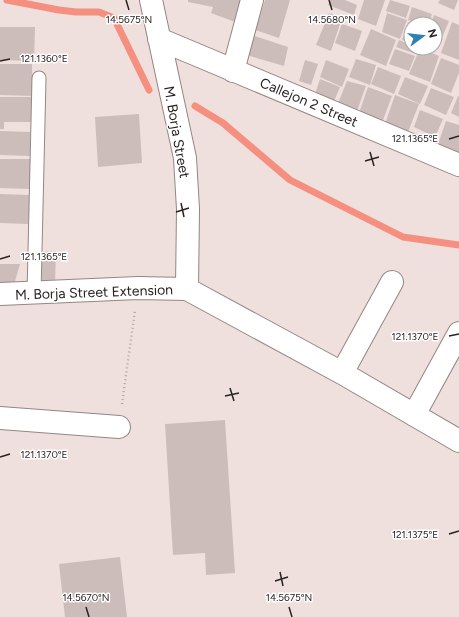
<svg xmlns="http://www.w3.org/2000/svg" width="459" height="617" viewBox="0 0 459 617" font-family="Figtree,sans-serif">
<rect width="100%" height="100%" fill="#efe0dd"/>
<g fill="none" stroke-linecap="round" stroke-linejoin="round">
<!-- stream -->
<path stroke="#f59080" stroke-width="7" d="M 7,0 L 59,10 L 76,12 L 99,12 L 114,18 L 149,90
M 195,106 L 223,123 L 290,180 L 403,237 L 459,245"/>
</g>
<!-- building -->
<path fill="#ccbdbb" d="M 188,0 L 247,0 L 243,25 L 211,13 L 213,7 L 188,2 Z
M 265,0 L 290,0 L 279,38 L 255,30 Z
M 330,0 L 345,0 L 357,5 L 354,15 L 328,5 Z
M 364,0 L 385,0 L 376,26 L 358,19 Z
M 390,0 L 410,6 L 406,18 L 386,11 Z
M 440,0 L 458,0 L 454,10 L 438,3 Z
M 412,7 L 432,14 L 429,24 L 421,24 L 408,20 Z
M 329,13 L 342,18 L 331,51 L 316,45 Z
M 387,13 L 407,20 L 400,39 L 382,32 Z
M 434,15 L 449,21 L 442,38 L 435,35 L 435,24 L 431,24 Z
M 408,22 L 415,24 L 411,24 L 411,43 L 402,40 Z
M 452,22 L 459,25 L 459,60 L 441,53 Z
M 342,24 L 362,31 L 355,51 L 335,43 Z
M 0,27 L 35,27 L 34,61 L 0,60 Z
M 371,29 L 396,40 L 386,66 L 360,55 Z
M 249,34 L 288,47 L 284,66 L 243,54 Z
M 435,37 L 442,40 L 438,49 L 435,48 Z
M 399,40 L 411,45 L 411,48 L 419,48 L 416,54 L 396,47 Z
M 420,48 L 439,56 L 430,82 L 409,74 Z
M 395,49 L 415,56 L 409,71 L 389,64 Z
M 441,58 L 459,65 L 459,73 L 451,93 L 431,84 Z
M 356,59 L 376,65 L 370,85 L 349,77 Z
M 305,60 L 318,64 L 311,85 L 299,81 Z
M 326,60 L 349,69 L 342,87 L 320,77 Z
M 0,64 L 32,64 L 32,96 L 0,95 Z
M 378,67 L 401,76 L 394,94 L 371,84 Z
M 405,77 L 428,86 L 420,104 L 398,94 Z
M 320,79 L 340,87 L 332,106 L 314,97 Z
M 347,81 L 366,86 L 356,114 L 336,108 Z
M 368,87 L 392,96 L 382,123 L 358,116 Z
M 431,88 L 454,97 L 446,115 L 424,105 Z
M 395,95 L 419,104 L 408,132 L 385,124 Z
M 458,96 L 459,97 L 459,117 L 451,113 Z
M 0,97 L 31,97 L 31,122 L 4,122 L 4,129 L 0,129 Z
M 420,110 L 443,119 L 435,137 L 414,127 Z
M 139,114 L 142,163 L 98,167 L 95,117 Z
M 446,121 L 459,125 L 459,157 L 436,150 Z
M 0,131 L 30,132 L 30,156 L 0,155 Z
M 0,159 L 30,159 L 30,189 L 0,188 Z
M 0,194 L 30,195 L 28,224 L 0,223 Z
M 56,251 L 55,283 L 42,284 L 42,252 Z
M 0,264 L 20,264 L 13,288 L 0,289 Z
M 225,420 L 235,573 L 206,575 L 205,553 L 173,555 L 165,424 Z
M 120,557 L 127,617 L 65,617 L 59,564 Z"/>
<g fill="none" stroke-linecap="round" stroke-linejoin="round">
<!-- lane casing -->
<g stroke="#948683" stroke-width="15">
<path id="lane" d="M 34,294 L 39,78"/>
</g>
<!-- street casing -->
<g stroke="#948683" stroke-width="24">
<path id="street" d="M 151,0 L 185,158 L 188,209 L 187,289
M 159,39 L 459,165
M 233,71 L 252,0
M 0,294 L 138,288 L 187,289 L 342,373 L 459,441
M 342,373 L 392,282
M 414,415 L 459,333
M 0,418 L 119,427"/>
</g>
<!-- path -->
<path stroke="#b2a6a4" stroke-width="2.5" stroke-dasharray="1 3" stroke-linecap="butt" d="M 122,404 L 135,310"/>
<!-- lane -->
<use href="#lane" stroke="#fff" stroke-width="13"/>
<!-- street -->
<use href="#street" stroke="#fff" stroke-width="22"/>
</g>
<!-- ticks -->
<path fill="none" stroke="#282322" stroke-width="1.5" d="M 126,0 L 129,10M 329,0 L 332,10M 0,61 L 10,59M 449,139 L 459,136M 370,152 L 374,166M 365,161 L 379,157M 181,203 L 184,217M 176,212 L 189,208M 0,259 L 10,256M 449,336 L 459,334M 230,388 L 234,401M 225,396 L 239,393M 0,457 L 10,454M 449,534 L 459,531M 280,572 L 283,586M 275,581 L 288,577M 86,607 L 89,617M 289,607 L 292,617"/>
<g text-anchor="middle" stroke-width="3" stroke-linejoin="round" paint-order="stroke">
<!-- street labels -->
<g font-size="14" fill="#282322" stroke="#fff">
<text transform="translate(309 102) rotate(23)" y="5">Callejon 2 Street</text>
<text transform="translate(177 132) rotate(80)" y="5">M. Borja Street</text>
<text transform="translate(94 292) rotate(-2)" y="5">M. Borja Street Extension</text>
</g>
</g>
<g font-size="10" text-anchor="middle" fill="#282322" stroke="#fff" stroke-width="3" stroke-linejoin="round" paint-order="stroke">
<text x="129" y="23">14.5675°N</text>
<text x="332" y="23">14.5680°N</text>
<text x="44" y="62">121.1360°E</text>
<text x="415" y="142">121.1365°E</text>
<text x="44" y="260">121.1365°E</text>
<text x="415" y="340">121.1370°E</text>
<text x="44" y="458">121.1370°E</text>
<text x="415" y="538">121.1375°E</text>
<text x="86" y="601">14.5670°N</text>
<text x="289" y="601">14.5675°N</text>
</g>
<!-- north arrow -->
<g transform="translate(423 36) rotate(75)"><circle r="19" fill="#ffffff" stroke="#a9a7a7"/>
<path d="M0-3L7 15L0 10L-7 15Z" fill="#3180b1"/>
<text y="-6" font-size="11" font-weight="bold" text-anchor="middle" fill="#282322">N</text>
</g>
</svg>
